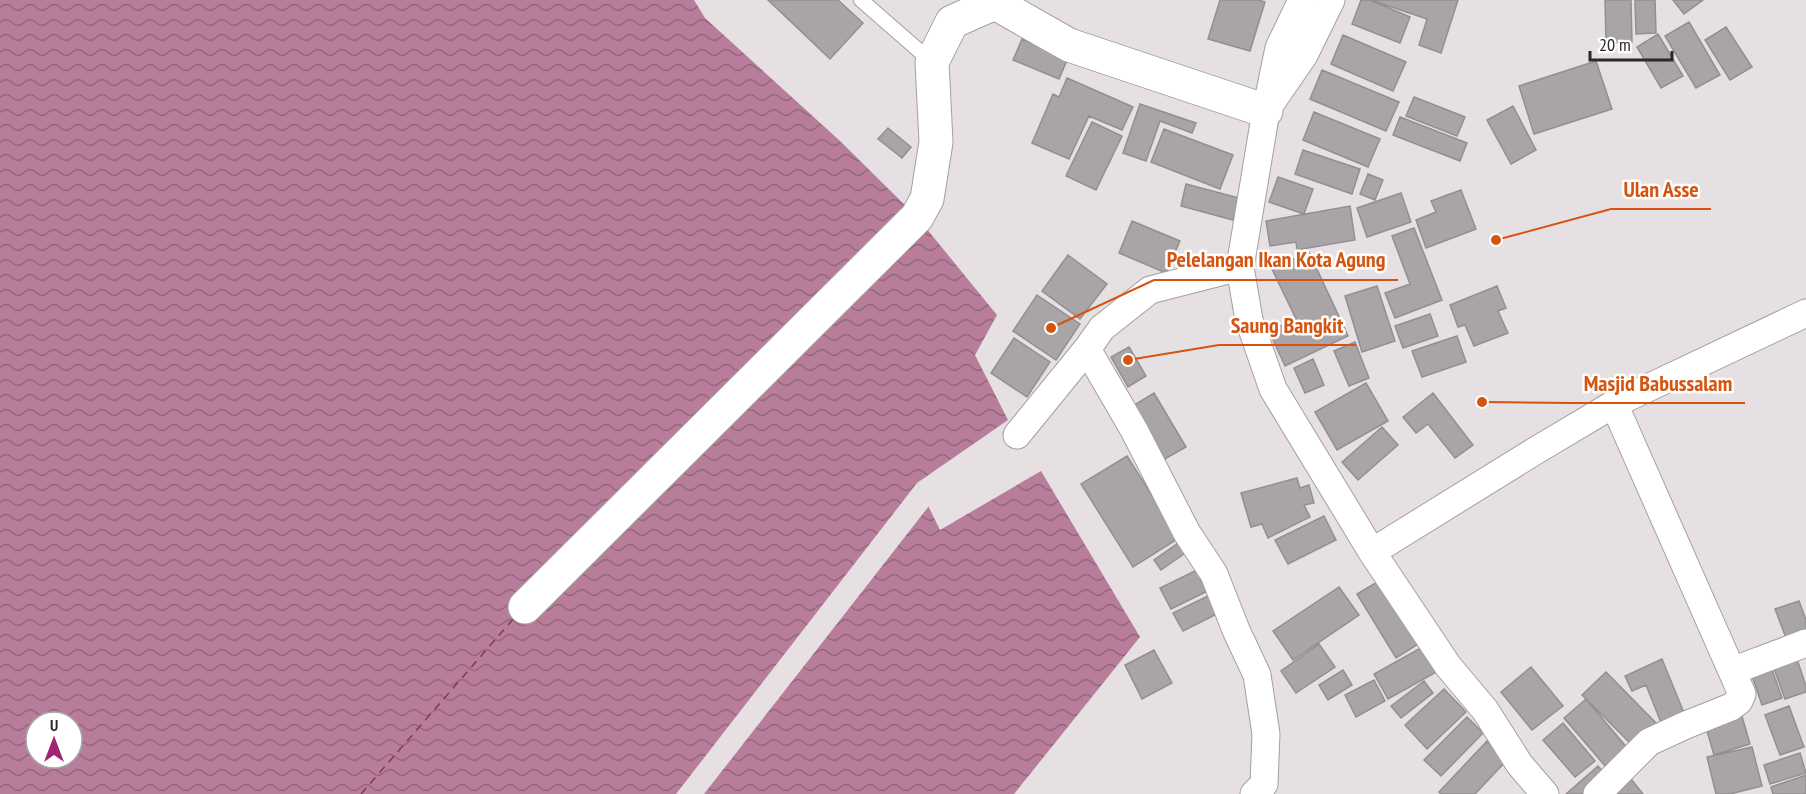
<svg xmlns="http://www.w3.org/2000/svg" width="1806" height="794" viewBox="0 0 1806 794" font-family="'PT Sans Narrow',sans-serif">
<defs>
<pattern id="water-waves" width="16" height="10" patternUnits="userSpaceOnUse" patternTransform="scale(1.5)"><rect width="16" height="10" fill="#b77d9b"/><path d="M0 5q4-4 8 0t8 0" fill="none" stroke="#95667e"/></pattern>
</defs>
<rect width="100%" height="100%" fill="#e6e0e3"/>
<!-- water -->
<path fill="url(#water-waves)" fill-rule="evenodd" d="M 0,0 L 694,0 L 705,18 L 839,140 L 917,217 L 997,315 L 975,355 L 1008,420 L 917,483 L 940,530 L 1041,471 L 1140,637 L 1014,794 L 0,794 ZM 36,722 L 72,722 L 72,758 L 36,758 Z"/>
<!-- pier -->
<path fill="#e6e0e3" d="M 917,483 L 929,506 L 704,794 L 676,794 Z"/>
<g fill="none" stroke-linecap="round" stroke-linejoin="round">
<!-- ferry -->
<path stroke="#803760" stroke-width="1.5" stroke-dasharray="8 6" stroke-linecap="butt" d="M 361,794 L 514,618"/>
</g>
<!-- building -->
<path fill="#a9a4a6" stroke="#938e91" stroke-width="1.5" d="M 768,0 L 838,0 L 863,23 L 830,59 Z
M 1220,0 L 1258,0 L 1265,2 L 1250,51 L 1208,39 Z
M 1361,0 L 1370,0 L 1410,17 L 1400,43 L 1352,24 Z
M 1371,0 L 1458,0 L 1441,53 L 1419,45 L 1427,19 Z
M 1605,0 L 1631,0 L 1632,42 L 1606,43 Z
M 1635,0 L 1655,0 L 1656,33 L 1636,34 Z
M 1673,0 L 1703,0 L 1684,14 Z
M 1689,22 L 1720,75 L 1696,88 L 1665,36 Z
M 1726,27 L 1752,67 L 1730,80 L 1705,40 Z
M 1658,34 L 1683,76 L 1661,88 L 1637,47 Z
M 1343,35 L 1406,62 L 1393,91 L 1331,64 Z
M 1022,39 L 1068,58 L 1059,79 L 1013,60 Z
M 1596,61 L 1612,109 L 1534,134 L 1519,86 Z
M 1322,70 L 1399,102 L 1386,131 L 1310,99 Z
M 1067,78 L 1133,107 L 1122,130 L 1089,116 L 1069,159 L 1032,143 L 1053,94 L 1059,97 Z
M 1414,97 L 1465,117 L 1457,136 L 1406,116 Z
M 1140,104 L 1196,123 L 1192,133 L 1160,121 L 1146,161 L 1123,153 Z
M 1513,106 L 1536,150 L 1511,164 L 1487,120 Z
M 1314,112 L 1380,139 L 1368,167 L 1303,140 Z
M 1400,117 L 1467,143 L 1460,161 L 1393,135 Z
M 1092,122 L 1122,136 L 1096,190 L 1066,176 Z
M 888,128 L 911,147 L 902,158 L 878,139 Z
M 1164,129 L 1233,155 L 1220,189 L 1151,162 Z
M 1303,150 L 1360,169 L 1352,194 L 1295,174 Z
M 1368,174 L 1383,180 L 1375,200 L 1360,194 Z
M 1278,177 L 1313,189 L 1304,214 L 1269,202 Z
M 1186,184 L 1239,198 L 1233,220 L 1181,206 Z
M 1461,190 L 1476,229 L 1426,248 L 1416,220 L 1436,212 L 1431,201 Z
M 1401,193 L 1411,222 L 1367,237 L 1357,208 Z
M 1350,206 L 1355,240 L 1297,250 L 1296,242 L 1270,246 L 1266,221 Z
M 1132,221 L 1180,241 L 1166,273 L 1119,253 Z
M 1414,228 L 1442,300 L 1395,318 L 1385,293 L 1410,284 L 1392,236 Z
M 1309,252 L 1348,336 L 1285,366 L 1269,331 L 1296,319 L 1272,269 Z
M 1068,255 L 1107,284 L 1080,319 L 1042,291 Z
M 1377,286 L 1395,341 L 1362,352 L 1345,296 Z
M 1497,286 L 1506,308 L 1498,311 L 1508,333 L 1474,346 L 1465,325 L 1458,327 L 1450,305 Z
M 1037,295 L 1080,324 L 1056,360 L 1013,331 Z
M 1430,314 L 1438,336 L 1403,348 L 1395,326 Z
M 1457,336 L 1466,362 L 1422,377 L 1412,351 Z
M 1014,338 L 1050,362 L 1027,397 L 991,373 Z
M 1355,342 L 1369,378 L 1349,386 L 1334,351 Z
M 1129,347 L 1146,376 L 1128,387 L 1111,357 Z
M 1313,359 L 1324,385 L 1305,393 L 1294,368 Z
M 1366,383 L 1388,421 L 1337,450 L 1315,412 Z
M 1154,393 L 1186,447 L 1163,460 L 1131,407 Z
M 1433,393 L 1473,445 L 1455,458 L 1428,424 L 1416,433 L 1403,417 Z
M 1382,427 L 1398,445 L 1358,480 L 1342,462 Z
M 1127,456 L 1179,538 L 1133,567 L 1081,484 Z
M 1297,478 L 1300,488 L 1309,485 L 1314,503 L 1304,505 L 1310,517 L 1268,538 L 1262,524 L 1251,527 L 1241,493 Z
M 1324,516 L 1336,540 L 1288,564 L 1275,540 Z
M 1181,541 L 1188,551 L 1161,570 L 1154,560 Z
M 1205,566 L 1216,587 L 1171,609 L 1160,588 Z
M 1384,578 L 1423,641 L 1396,658 L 1357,594 Z
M 1339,587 L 1359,615 L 1293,660 L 1273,631 Z
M 1212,594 L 1221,612 L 1183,631 L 1173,613 Z
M 1799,601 L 1806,620 L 1806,636 L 1788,643 L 1775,609 Z
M 1319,644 L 1335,667 L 1296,693 L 1281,671 Z
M 1426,645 L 1440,670 L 1388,699 L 1374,674 Z
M 1154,650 L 1172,683 L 1142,699 L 1125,665 Z
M 1662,659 L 1687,720 L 1664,730 L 1646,685 L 1632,691 L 1625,676 Z
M 1797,659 L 1806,686 L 1806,692 L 1785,699 L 1773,666 Z
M 1531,667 L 1563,706 L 1532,730 L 1501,692 Z
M 1771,667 L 1782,698 L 1762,705 L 1751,673 Z
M 1343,670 L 1352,685 L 1328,700 L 1319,685 Z
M 1606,672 L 1657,724 L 1633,746 L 1582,695 Z
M 1374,680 L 1385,701 L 1356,717 L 1345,695 Z
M 1424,681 L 1433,693 L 1401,718 L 1391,706 Z
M 1444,689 L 1466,712 L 1427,749 L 1405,725 Z
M 1586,699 L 1628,749 L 1606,767 L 1564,718 Z
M 1789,706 L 1804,747 L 1780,755 L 1765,715 Z
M 1741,713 L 1750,744 L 1714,755 L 1705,724 Z
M 1467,717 L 1483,733 L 1441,776 L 1424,760 Z
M 1563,723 L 1595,761 L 1575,777 L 1543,740 Z
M 1487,741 L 1507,760 L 1475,794 L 1441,794 L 1439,792 Z
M 1752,747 L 1762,786 L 1730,794 L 1716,794 L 1707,757 Z
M 1800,753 L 1806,773 L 1770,784 L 1764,765 Z
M 1598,766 L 1609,779 L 1592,794 L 1566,794 Z
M 1806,775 L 1806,794 L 1773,794 L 1771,787 Z
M 1631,779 L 1643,794 L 1612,794 Z"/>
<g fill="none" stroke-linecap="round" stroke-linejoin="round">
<!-- lane casing -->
<g stroke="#a49fa1" stroke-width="16">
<path id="lane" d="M 861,0 L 932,62"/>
</g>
<!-- street casing -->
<g stroke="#a49fa1" stroke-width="29">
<path id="street" d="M 1302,0 L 1279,48 L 1266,111 L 1240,267 L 1249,320 L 1273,389 L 1372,552 L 1535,451 L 1614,404 L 1806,313
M 1273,100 L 1304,55 L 1331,0
M 1087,349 L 1134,430 L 1187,533 L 1214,574 L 1236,630 L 1257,675 L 1266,734 L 1264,784 L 1254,794
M 1017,435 L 1087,349 L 1102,328 L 1150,290 L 1240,267
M 1372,552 L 1448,666 L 1485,710 L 1520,765 L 1545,794
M 1732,671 L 1806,643
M 1597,794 L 1649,742 L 1686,725 L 1731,707 L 1739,701 L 1742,694 L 1614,404"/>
</g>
<!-- secondary casing -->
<g stroke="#a49fa1" stroke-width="35">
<path id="secondary" d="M 995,0 L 995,3 L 1069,45 L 1266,111
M 525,607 L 917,217 L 927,199 L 936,142 L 932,62 L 952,22 L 995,3"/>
</g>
<!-- lane -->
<use href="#lane" stroke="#fff" stroke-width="14"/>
<!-- street -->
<use href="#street" stroke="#fff" stroke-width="27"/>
<!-- secondary -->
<use href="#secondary" stroke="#fff" stroke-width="33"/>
</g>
<!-- callouts -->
<path fill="none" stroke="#d5540f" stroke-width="2" d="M1496 240L1611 209H1711M1051 328L1154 280H1398M1128 360L1219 345H1356M1482 402L1572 403H1745"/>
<g fill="#d5540f" stroke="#fff" stroke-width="2">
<circle cx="1496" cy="240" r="6"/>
<circle cx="1051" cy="328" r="6"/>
<circle cx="1128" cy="360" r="6"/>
<circle cx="1482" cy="402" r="6"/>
</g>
<g font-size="22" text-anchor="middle" font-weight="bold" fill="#d5540f" stroke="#fff" stroke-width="5" stroke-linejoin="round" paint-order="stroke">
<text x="1661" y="197">Ulan Asse</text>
<text x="1276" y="267">Pelelangan Ikan Kota Agung</text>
<text x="1287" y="333">Saung Bangkit</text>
<text x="1658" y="391">Masjid Babussalam</text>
</g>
<!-- north arrow -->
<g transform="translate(54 740)"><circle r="28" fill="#ffffff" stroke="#aaa9a9" stroke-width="1.5"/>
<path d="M0-4.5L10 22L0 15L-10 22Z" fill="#a42474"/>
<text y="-9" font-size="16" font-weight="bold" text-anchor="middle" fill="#2a2829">U</text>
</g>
<!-- scale -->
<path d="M1590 51v9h82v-9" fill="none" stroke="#2a2829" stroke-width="3"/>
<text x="1599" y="51" font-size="18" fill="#2a2829" stroke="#ffffff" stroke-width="4.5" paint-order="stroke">20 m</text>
</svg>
